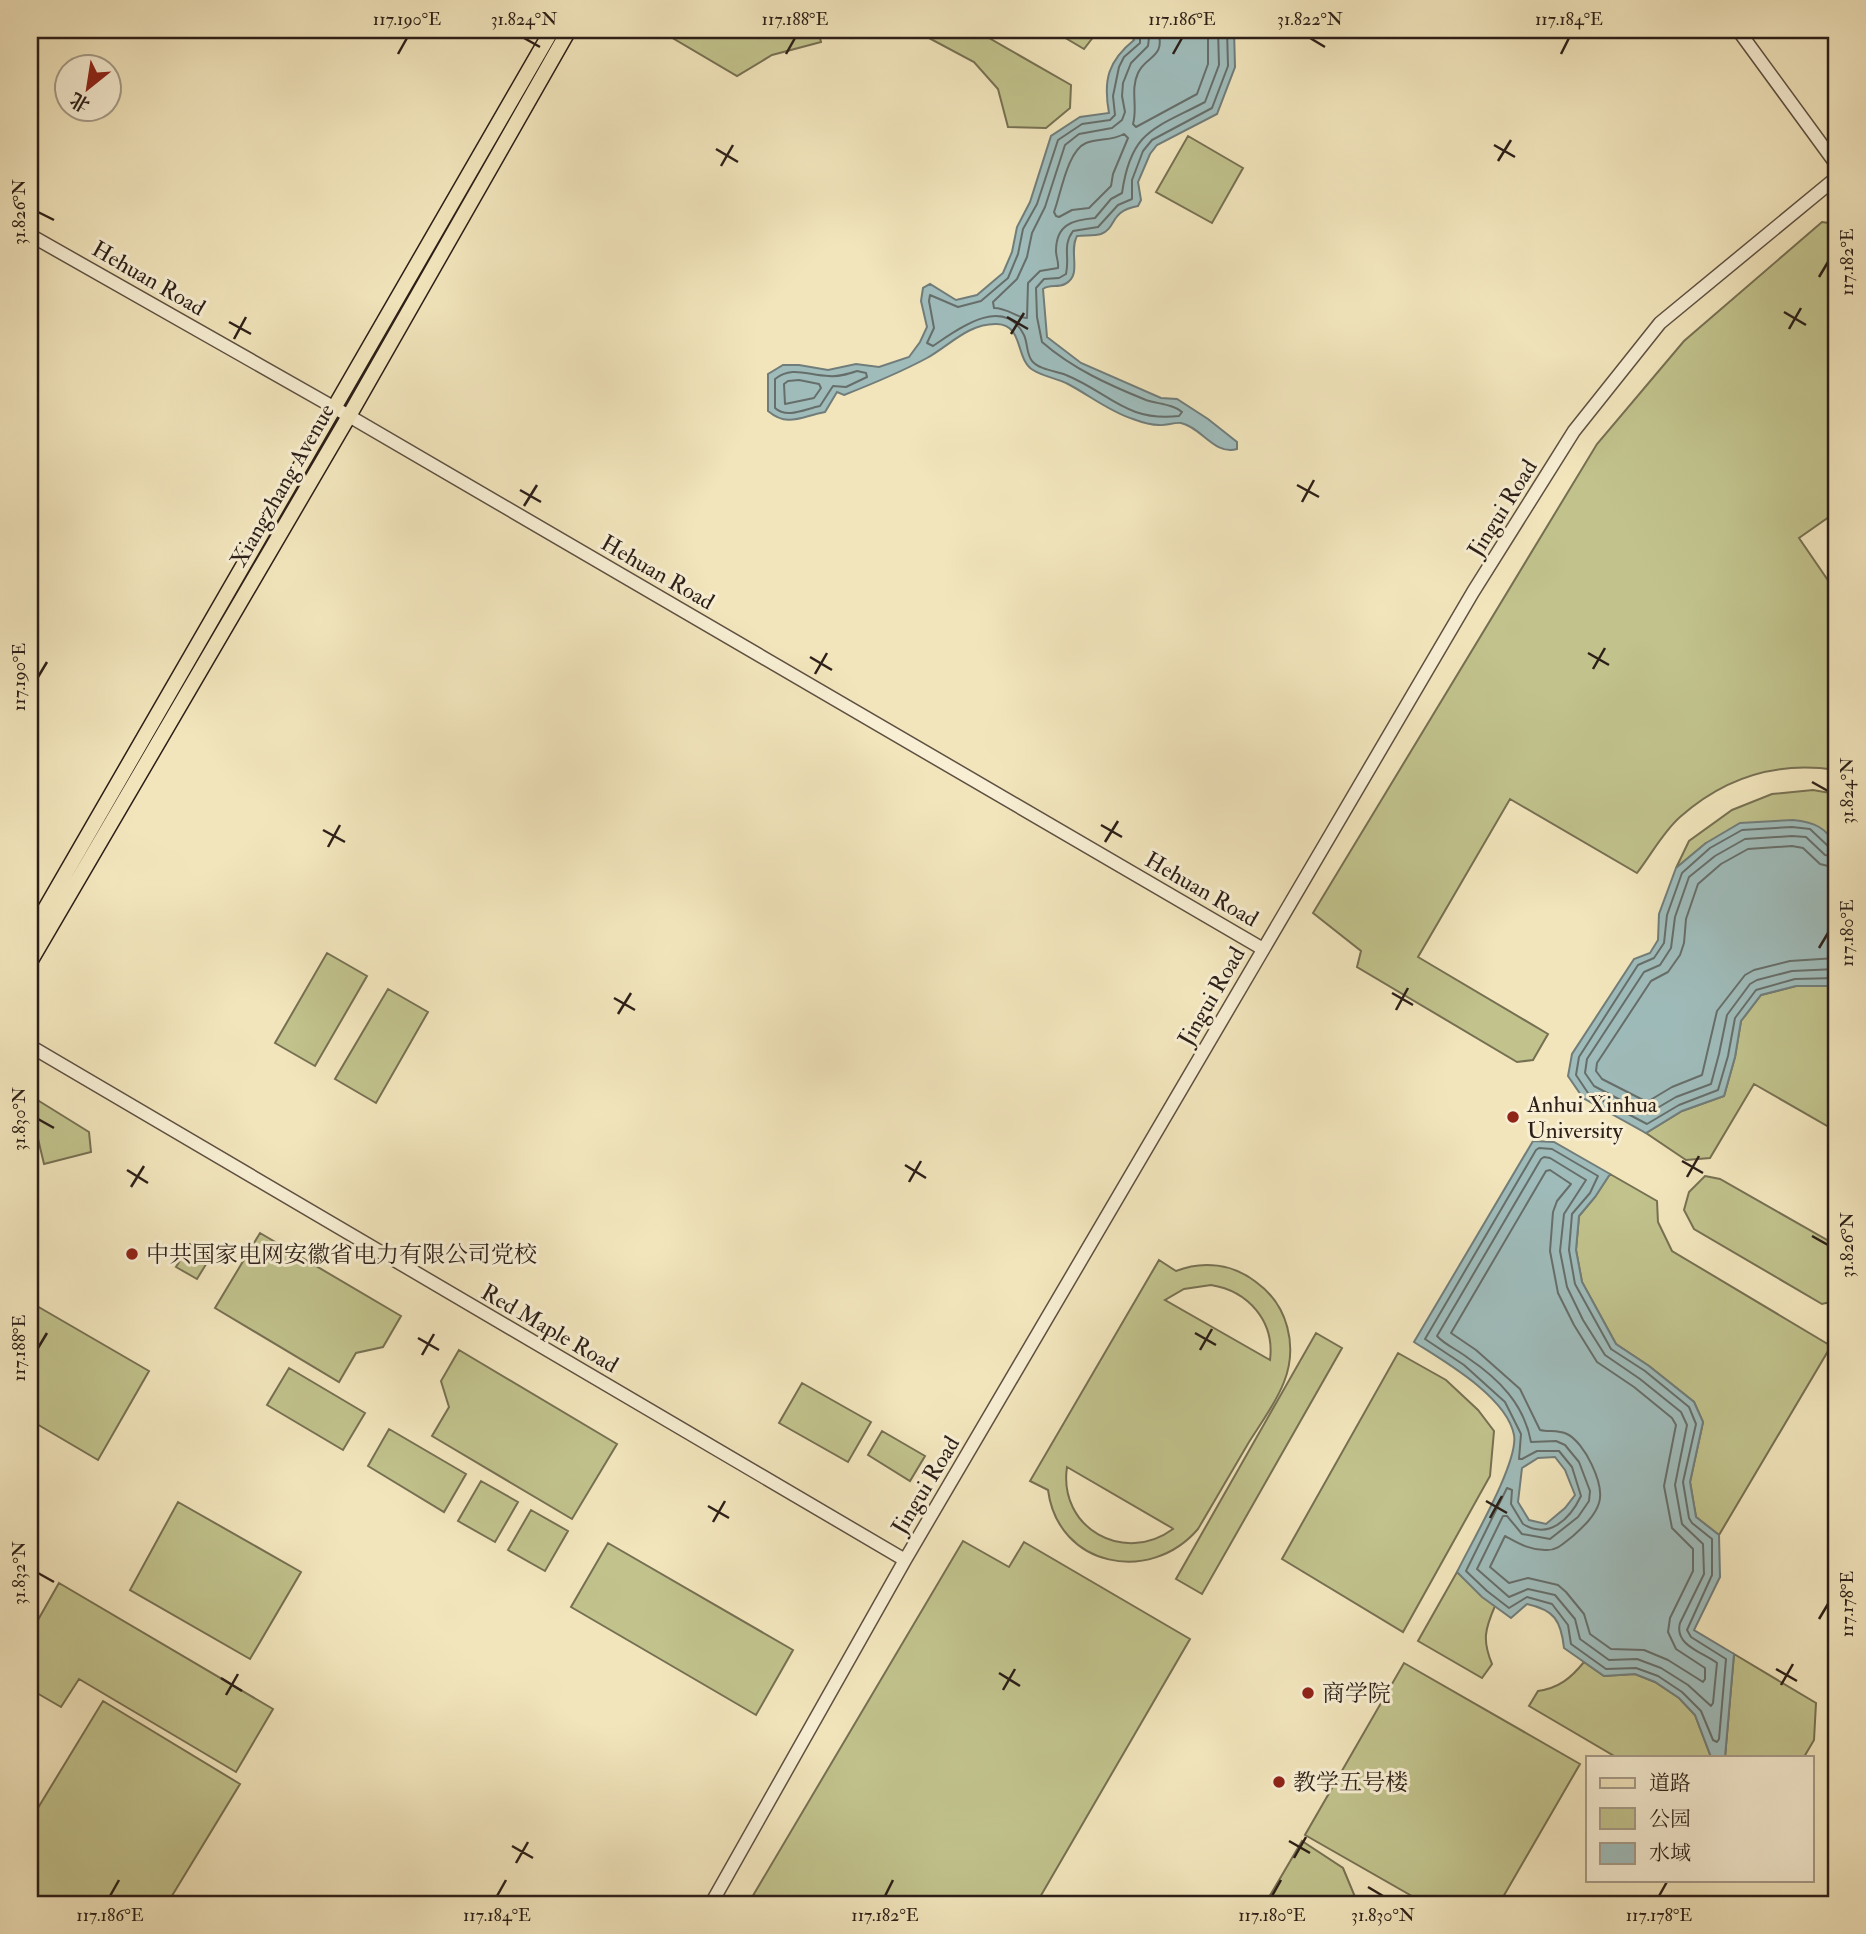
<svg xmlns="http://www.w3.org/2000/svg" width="1866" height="1934" font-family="'IM FELL Double Pica','Noto Serif SC',serif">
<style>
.green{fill:#c1c28c;stroke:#767052;stroke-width:2;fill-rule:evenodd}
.water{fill:#9fbcbb;stroke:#717d7a;stroke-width:2;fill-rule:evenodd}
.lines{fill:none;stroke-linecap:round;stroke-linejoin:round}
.shore{stroke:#666e6a;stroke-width:2}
.minor-casing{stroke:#5e5041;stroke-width:15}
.major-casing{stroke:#2c1f18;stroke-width:17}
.minor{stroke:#f7eed3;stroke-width:12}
.major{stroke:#f2e5bc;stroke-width:14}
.ticks{fill:none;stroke:#2c1f18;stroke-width:2.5}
.poi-dot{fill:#8f2418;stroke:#f7eed3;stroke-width:2.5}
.labels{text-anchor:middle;stroke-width:6;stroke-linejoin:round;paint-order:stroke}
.street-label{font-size:23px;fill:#2c1f18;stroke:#f7eed3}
.poi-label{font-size:23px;fill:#2c1f18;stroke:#f7eed3;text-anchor:start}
.neatline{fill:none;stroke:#2c1f18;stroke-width:2.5}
.ticks-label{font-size:18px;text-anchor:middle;fill:#2c1f18}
</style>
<rect width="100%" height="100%" fill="#f2e5bc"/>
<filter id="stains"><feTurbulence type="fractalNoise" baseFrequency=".00286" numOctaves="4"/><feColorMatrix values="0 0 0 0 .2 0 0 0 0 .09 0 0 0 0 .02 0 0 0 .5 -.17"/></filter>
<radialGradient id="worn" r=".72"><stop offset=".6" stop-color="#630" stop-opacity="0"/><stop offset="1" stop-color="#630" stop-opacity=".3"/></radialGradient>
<!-- green -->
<path class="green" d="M659,30H818L821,42L772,55L737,76Z
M851,30H975L1071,85L1070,108L1046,128L1008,127L998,89L974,62L929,38L881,30L852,38Z
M1052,30H1086L1094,36L1084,49Z
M1188,136L1243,168L1212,223L1156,192Z
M1822,222L1836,224V512L1799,538L1836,592V770C1777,761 1725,777 1680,817C1663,832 1651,855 1637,873L1510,799L1418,957L1548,1034L1533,1060L1517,1062L1357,967L1361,951L1313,913L1597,444L1684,341Z
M1813,790L1836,794V847L1835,843H1706L1676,868L1689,841L1732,810L1772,794Z
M327,953L367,976L315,1066L275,1043Z
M1796,986H1830L1836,994V1131L1754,1084L1710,1158L1686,1160L1646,1133L1682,1111L1724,1096L1735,1057L1741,1021L1761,995Z
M388,989L428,1012L376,1103L335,1079Z
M39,1101L89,1132L91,1152L44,1164L30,1105Z
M1610,1174L1657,1201L1658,1222L1672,1251L1831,1346L1719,1535L1696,1517L1690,1482L1703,1422L1694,1402L1649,1366L1616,1344L1582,1282L1576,1250L1579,1216L1595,1197Z
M1705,1176L1720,1179L1836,1245L1835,1301L1822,1304L1694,1229L1684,1210L1689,1192Z
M260,1233L401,1316L383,1347L356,1353L339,1382L215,1308Z
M190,1244L211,1256L197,1279L176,1267Z
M1159,1260L1176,1271C1203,1260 1233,1264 1256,1282C1288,1305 1298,1346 1284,1382C1276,1403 1261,1423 1249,1442C1232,1471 1215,1500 1198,1529C1150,1585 1058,1567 1048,1490L1030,1481ZM1211,1285C1248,1291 1275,1321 1270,1360L1165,1300L1184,1289ZM1067,1467L1172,1528L1173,1529C1124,1565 1058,1528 1067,1467Z
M30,1302L149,1371L98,1460L30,1420Z
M1316,1333L1342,1348L1202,1594L1176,1579Z
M459,1350L617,1444L572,1519L432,1436L449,1407L441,1381Z
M1398,1353L1446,1380L1478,1410L1494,1431L1490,1476L1403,1632L1282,1559Z
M289,1368L365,1413L343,1450L267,1405Z
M802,1383L871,1422L848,1462L779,1423Z
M389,1429L466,1474L444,1512L368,1466Z
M882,1431L925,1456L910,1481L868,1455Z
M481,1481L518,1502L495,1542L458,1521Z
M178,1502L301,1572L250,1659L130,1590Z
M531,1510L568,1531L545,1571L508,1550Z
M963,1541L1009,1567L1024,1542L1190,1639L1036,1904H748Z
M608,1543L793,1650L756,1715L571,1607Z
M1457,1572L1495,1606C1485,1629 1482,1640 1492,1664L1482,1678L1418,1641Z
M59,1583L273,1709L236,1772L79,1679L61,1707L30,1689V1634Z
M1734,1654L1816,1703L1814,1740L1804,1757H1725Z
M1584,1662L1604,1676L1635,1674L1655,1682L1679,1698L1695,1715L1711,1757H1616L1529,1706L1538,1691C1559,1688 1571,1678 1584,1662Z
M1404,1663L1580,1764L1499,1904H1426L1305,1835Z
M103,1701L240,1784L167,1904H30V1821Z
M1302,1841L1343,1868L1358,1904H1265Z"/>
<!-- water -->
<path class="water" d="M1127,30H1234L1235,67L1217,114L1157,145L1150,154L1138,182L1141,200L1138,206C1109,211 1117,228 1101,234C1095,236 1084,235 1077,236C1068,252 1083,275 1065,284C1057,288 1050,284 1043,289L1047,337L1081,363L1161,398L1177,399L1208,419L1237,442V449C1215,456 1201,427 1181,423C1174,422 1166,426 1159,425C1151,425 1141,422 1133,419C1110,412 1089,395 1068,384C1057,378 1044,377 1033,370C1015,359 1024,325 997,324C969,323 950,345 927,358C901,372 872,384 844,395L837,392L825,412C802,416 788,428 768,411V374L783,365H799L828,370L856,364L879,367L909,357L920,342L927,327L921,301L923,288L930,284L956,300L977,295L1003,273L1012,252L1017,227L1030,202L1051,136L1080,117L1109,113C1103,80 1108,61 1134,40Z
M1793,820C1813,822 1827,827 1836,847V983L1830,986H1796L1761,995L1741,1021L1735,1057L1724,1096L1682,1111L1646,1133L1583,1098L1568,1076L1572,1054L1634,959L1650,953L1658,940L1659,914L1676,868L1706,843L1740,823Z
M1533,1141L1554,1142L1610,1174L1595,1197L1579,1216L1576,1250L1582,1282L1616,1344L1649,1366L1694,1402L1703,1422L1690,1482L1696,1517L1719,1535L1720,1577L1694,1630L1734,1654L1725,1757H1711L1695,1715L1679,1698L1655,1682L1635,1674L1604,1676L1564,1648C1561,1620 1554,1610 1527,1604L1511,1618L1482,1597L1457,1572C1470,1545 1519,1462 1514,1435C1507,1397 1444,1361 1414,1342ZM1555,1457L1565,1470L1575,1495L1565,1508L1546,1524L1529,1520L1518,1502L1522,1468L1538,1458Z"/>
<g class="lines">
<!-- shore -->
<path class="shore" d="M1135,30L1140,37V43L1124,57L1119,67L1113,96L1115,115L1110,120L1082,124L1058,140L1037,204L1023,229L1018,254L1008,278L981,301L958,307L930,295L929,301L934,328L927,343L933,346C957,330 1003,294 1024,335C1028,344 1026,353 1032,361C1040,370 1056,371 1066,375C1110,393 1126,422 1179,416L1182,412C1173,404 1158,404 1146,400C1109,385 1073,369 1042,342L1037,317L1036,288L1044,279L1059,278L1066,274C1070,257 1062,246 1073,231L1098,227L1118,205L1132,199V180L1143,151L1152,140L1212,108L1228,66L1227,30
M1146,30L1149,38L1148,46L1131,63L1123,83L1122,96L1125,112L1122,120L1112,128L1079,134L1065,145L1045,207L1032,233L1027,257L1017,279L993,302L994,308C1008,308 1017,318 1027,318L1028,283L1040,271L1058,268C1059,262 1056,257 1056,251C1056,224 1073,220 1095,218L1111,199L1122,193C1131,130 1154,129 1205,102L1219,65L1218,30
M1158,30C1166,59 1146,55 1138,73C1130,90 1138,107 1133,124L1136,127L1197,94L1208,64V30
M1124,134L1128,138L1113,174L1111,186L1089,208L1072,210L1059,217L1056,216L1054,212C1061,194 1067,151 1086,143C1098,138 1112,141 1124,134Z
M857,371L866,373L867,377L846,387L833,386L820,406C805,409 787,419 775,408V379C792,365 809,376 829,376C839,377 848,374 857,371Z
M799,380L819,384L821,388L814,398L785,404L784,384L788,381Z
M1836,848L1829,847L1810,829L1792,827L1742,830L1710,848L1682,873L1667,915L1664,943L1654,958L1638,965L1579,1057L1576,1075L1588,1093L1647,1124L1679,1105L1718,1090L1728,1056L1735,1018L1756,990L1795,979L1836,978
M1836,857L1825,855L1806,837L1792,836L1745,839L1715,856L1689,877L1675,917L1671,948L1660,965L1644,972L1587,1059L1585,1073L1594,1086L1647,1114L1676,1097L1711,1084L1719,1054L1727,1015L1750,984L1757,980L1792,971L1836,969
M1836,868L1820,864L1803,848L1792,846L1748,849L1721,864L1698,884L1686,919L1684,943L1680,955L1668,972L1651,981L1597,1063L1596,1071L1602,1079L1647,1102L1672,1087L1702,1075L1717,1011L1745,975L1754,970L1790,961L1836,958
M1539,1148L1552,1149L1598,1176L1590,1193L1572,1214L1569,1250L1575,1284L1611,1349L1645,1371L1689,1407L1696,1424L1683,1482L1689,1518L1692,1523L1712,1539V1575L1687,1630L1691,1637L1726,1659L1719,1739L1717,1742L1713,1740L1701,1711L1682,1692L1658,1676L1636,1668L1606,1669L1571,1644L1568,1625L1552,1604L1527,1597L1509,1608L1487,1591L1466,1571L1507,1488L1512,1490L1511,1504L1523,1524C1549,1540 1570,1519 1581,1496L1572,1467L1559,1451H1537L1522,1459H1519L1521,1434L1505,1402L1464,1365L1425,1339L1536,1150Z
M1544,1157L1550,1158L1586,1180L1564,1214L1560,1251L1567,1287L1583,1320L1605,1355L1640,1379L1681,1412L1687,1425L1675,1485L1682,1524L1703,1544L1704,1574L1680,1623C1674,1645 1702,1652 1717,1663L1713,1703L1711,1706L1688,1685L1661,1668L1637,1659L1609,1660L1580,1639L1575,1619L1555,1595L1528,1589L1509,1597L1477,1569L1503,1516H1507L1522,1534L1550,1539L1578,1517L1589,1501L1590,1491L1579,1462L1565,1445L1556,1441L1531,1442C1524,1404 1499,1379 1468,1358C1458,1350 1445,1345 1437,1336L1541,1159Z
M1550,1170L1571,1184L1557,1201L1553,1212L1550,1251L1558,1293L1574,1325L1597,1362L1634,1387L1672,1418L1676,1425L1664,1486L1672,1528L1693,1549V1571L1670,1618L1668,1632L1676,1649L1705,1668V1679L1703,1682L1668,1660L1644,1650L1611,1649L1590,1634L1584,1614L1566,1592L1558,1585L1528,1578L1509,1583L1490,1567L1505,1536C1518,1543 1529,1550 1545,1550C1557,1551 1564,1543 1573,1536C1583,1527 1595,1516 1599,1503C1605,1484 1584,1442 1567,1434C1558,1430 1549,1432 1540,1430L1520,1389L1476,1350L1451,1333L1546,1171Z"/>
<defs>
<path id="minor" d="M1738,30L1836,164
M30,235L349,416L1263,949
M30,1046L905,1560
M711,1904L905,1560L1473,592L1574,431L1660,323L1836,178"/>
<path id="major" d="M30,935L552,30
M30,962L349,416L569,30"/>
</defs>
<!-- minor casing -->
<use href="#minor" class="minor-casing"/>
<!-- major casing -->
<use href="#major" class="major-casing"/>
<!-- minor -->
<use href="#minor" class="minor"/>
<!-- major -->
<use href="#major" class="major"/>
</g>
<!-- ticks -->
<path class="ticks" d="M524,38L540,47M1310,38L1325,47M398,54L407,38M786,54L795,38M1173,54L1182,38M1561,54L1569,38M1494,145L1515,157M716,149L738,162M1498,161L1511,140M721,166L733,145M38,212L54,220M1819,277L1828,262M1784,312L1806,325M1007,317L1028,329M229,322L251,334M1789,329L1801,308M1011,334L1024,313M234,339L246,317M1297,485L1319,497M520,490L541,502M1302,502L1314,480M524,506L537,485M1588,653L1609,665M810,657L832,670M1593,669L1605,648M815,674L827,653M38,677L47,662M1812,782L1828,791M1101,825L1122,837M323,830L345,842M1105,842L1118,821M328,847L340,825M1819,948L1828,933M1392,993L1413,1005M614,998L635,1010M1396,1010L1408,988M618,1014L631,993M38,1119L54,1128M1682,1161L1703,1173M905,1165L926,1178M127,1170L148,1183M1687,1177L1699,1156M909,1182L921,1161M131,1187L144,1166M1812,1236L1828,1245M1195,1333L1216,1345M418,1338L439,1350M38,1348L47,1333M1200,1350L1212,1329M422,1355L434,1334M1486,1501L1507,1513M708,1506L729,1518M1490,1518L1502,1496M713,1522L725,1501M38,1573L54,1582M1819,1619L1828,1604M1776,1669L1797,1681M999,1673L1020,1686M221,1678L242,1691M1781,1685L1793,1664M1003,1690L1015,1669M226,1695L238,1674M1289,1841L1310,1853M512,1846L533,1858M1294,1858L1306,1837M516,1863L528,1842M1368,1887L1383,1896M110,1896L119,1880M497,1896L506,1880M885,1896L893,1880M1272,1896L1281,1880M1659,1896L1668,1880"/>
<!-- markers -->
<g class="poi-dot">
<circle cx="1513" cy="1117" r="7"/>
<circle cx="132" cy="1254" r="7"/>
<circle cx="1308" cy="1693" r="7"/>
<circle cx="1279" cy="1782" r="7"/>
</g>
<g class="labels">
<!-- street labels -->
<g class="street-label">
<text transform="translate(149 278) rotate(30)" y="8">Hehuan Road</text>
<text transform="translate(282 485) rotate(-60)" y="8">Xiangzhang Avenue</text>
<text transform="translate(1502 508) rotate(-58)" y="8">Jingui Road</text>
<text transform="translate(658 572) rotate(30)" y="8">Hehuan Road</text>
<text transform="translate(1202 889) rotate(30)" y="8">Hehuan Road</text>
<text transform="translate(1211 996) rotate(-60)" y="8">Jingui Road</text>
<text transform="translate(550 1328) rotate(30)" y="8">Red Maple Road</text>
<text transform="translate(925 1485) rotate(-59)" y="8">Jingui Road</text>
</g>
<!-- poi labels -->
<g class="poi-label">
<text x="1527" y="1112">Anhui Xinhua<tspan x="1527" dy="26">University</tspan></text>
<text x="146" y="1262">中共国家电网安徽省电力有限公司党校</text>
<text x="1322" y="1701">商学院</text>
<text x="1293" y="1790">教学五号楼</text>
</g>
</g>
<!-- margin -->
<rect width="1866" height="1934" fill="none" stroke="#f2e5bc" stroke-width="77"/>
<!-- legend -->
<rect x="1586" y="1756" width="228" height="126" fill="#f7eed3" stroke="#a69b88" stroke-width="2"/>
<rect x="1600" y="1778" width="35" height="10" fill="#f2e5bc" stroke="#a69b88" stroke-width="2"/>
<text x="1649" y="1790" font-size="21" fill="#2c1f18">道路</text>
<rect x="1600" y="1808" width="35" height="21" fill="#c1c28c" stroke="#a69b88" stroke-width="2"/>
<text x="1649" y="1826" font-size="21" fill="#2c1f18">公园</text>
<rect x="1600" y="1843" width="35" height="21" fill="#9fbcbb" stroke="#a69b88" stroke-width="2"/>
<text x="1649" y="1860" font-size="21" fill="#2c1f18">水域</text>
<!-- north arrow -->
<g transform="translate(88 88) rotate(210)"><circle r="33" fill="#f7eed3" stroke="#a69b88" stroke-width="2"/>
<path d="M0-5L12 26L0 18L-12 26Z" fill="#8f2418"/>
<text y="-10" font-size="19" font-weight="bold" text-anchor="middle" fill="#2c1f18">北</text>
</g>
<rect x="38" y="38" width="1790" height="1858" class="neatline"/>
<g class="ticks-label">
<text x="407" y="25">117.190°E</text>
<text x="524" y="25">31.824°N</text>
<text x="795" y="25">117.188°E</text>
<text x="1182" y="25">117.186°E</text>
<text x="1310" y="25">31.822°N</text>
<text x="1569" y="25">117.184°E</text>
<text transform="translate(19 212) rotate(-90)" y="6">31.826°N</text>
<text transform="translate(1847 262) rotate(-90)" y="6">117.182°E</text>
<text transform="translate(19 677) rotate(-90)" y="6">117.190°E</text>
<text transform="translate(1847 791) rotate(-90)" y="6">31.824°N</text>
<text transform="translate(1847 933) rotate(-90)" y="6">117.180°E</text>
<text transform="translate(19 1119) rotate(-90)" y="6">31.830°N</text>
<text transform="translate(1847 1245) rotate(-90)" y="6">31.826°N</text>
<text transform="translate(19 1348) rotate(-90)" y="6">117.188°E</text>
<text transform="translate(19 1573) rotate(-90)" y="6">31.832°N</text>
<text transform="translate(1847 1604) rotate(-90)" y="6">117.178°E</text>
<text x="110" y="1921">117.186°E</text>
<text x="497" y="1921">117.184°E</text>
<text x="885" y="1921">117.182°E</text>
<text x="1272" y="1921">117.180°E</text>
<text x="1383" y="1921">31.830°N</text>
<text x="1659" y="1921">117.178°E</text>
</g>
<rect width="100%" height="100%" filter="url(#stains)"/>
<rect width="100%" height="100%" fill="url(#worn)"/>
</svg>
